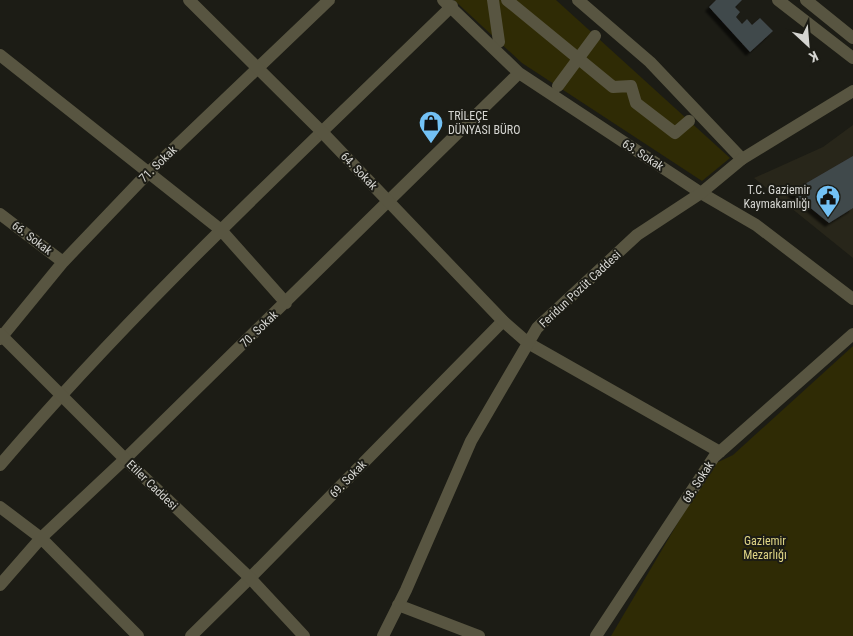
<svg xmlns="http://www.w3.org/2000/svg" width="853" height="636" font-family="'Roboto Condensed',sans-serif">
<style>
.built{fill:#28261a}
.green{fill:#2f2b05}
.building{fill:#41484c;filter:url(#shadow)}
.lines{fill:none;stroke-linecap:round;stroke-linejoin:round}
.pedestrian{stroke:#585541;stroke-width:12}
.minor{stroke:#585541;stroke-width:12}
.tertiary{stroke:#585541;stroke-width:12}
.labels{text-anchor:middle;stroke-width:4;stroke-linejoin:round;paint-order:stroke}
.poi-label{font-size:12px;fill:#d5d5d1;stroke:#1c1c15;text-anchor:start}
.street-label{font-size:12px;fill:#d5d5d1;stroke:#1c1c15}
.park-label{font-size:12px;fill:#dfd585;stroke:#1c1c15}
</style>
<defs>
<filter id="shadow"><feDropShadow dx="-4" dy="4" stdDeviation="1" flood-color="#0009"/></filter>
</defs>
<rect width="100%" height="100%" fill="#1c1c15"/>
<!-- built -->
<path class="built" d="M853,125V258L754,178L823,147Z"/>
<!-- green -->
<path class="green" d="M454,0H556L730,158L702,181L522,63Z
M853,346V636H611L712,465L733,455Z"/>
<!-- building -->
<path class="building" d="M716,0H742L735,7L740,12L736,17L742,24L747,19L752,25L760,18L773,31L750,52L709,7Z
M853,156V208L829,223L791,192Z"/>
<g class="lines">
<!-- pedestrian -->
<path class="pedestrian" d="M493,0L499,42
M507,0L613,87L631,86L636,103L675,133L689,121
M558,86L595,36"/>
<!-- minor -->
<path class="minor" d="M443,0L519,73L701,193L756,225L853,299
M578,0L650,62L742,159
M0,55L221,230L286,303
M0,214L63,262
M0,339L63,262L149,172L329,0
M528,343L720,452
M0,465C139,302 298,156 452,6
M0,507L41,538L138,636
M0,585L41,538L125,459L519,73
M191,636L250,578L503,321
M596,636L714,457L853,334"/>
<!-- tertiary -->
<path class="tertiary" d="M189,0L322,132L503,321L528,343
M778,0L853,58
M806,0L853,38
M0,334L125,459L250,578L304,636
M398,605L479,636
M383,636L406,590L471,441L537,328L637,235L701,193L742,159L853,91"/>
</g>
<!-- icons -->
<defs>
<symbol id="shop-pin" viewBox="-11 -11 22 30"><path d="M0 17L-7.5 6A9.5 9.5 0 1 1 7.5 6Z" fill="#73c1f5" stroke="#1c1c15"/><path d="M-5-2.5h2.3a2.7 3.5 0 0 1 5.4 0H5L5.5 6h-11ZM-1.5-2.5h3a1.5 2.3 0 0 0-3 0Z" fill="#111"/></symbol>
<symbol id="civic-pin" viewBox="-11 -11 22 30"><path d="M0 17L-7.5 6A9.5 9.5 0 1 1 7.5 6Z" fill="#73c1f5" stroke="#1c1c15"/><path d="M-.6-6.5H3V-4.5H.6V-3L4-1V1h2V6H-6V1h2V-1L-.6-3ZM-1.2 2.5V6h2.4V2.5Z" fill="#111"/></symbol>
</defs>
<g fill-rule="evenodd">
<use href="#shop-pin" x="417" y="109" width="28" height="38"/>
<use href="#civic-pin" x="814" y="183" width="28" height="38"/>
</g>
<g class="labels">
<!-- poi labels -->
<g class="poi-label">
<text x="448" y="120">TRİLEÇE<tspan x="448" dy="14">DÜNYASI BÜRO</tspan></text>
<text x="810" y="194" text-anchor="end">T.C. Gaziemir<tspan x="810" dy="14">Kaymakamlığı</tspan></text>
</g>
<!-- street labels -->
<g class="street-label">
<text transform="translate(643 155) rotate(33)" y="4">63. Sokak</text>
<text transform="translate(158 164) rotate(-44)" y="4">71. Sokak</text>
<text transform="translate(359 171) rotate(46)" y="4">64. Sokak</text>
<text transform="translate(32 238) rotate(37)" y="4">66. Sokak</text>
<text transform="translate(580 289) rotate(-43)" y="4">Feridun Pozüt Caddesi</text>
<text transform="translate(259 329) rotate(-44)" y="4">70. Sokak</text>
<text transform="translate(348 479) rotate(-46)" y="4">69. Sokak</text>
<text transform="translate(698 482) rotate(-57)" y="4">68. Sokak</text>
<text transform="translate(152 485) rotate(44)" y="4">Etiler Caddesi</text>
</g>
<!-- park labels -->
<g class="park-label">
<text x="765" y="545">Gaziemir<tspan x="765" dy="14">Mezarlığı</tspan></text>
</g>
</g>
<!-- north arrow -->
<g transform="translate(808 45) rotate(154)" stroke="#1c1c15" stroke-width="4" paint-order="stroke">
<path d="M0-4L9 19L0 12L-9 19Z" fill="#d5d5d1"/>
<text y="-8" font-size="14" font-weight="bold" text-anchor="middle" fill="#d5d5d1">K</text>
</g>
</svg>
